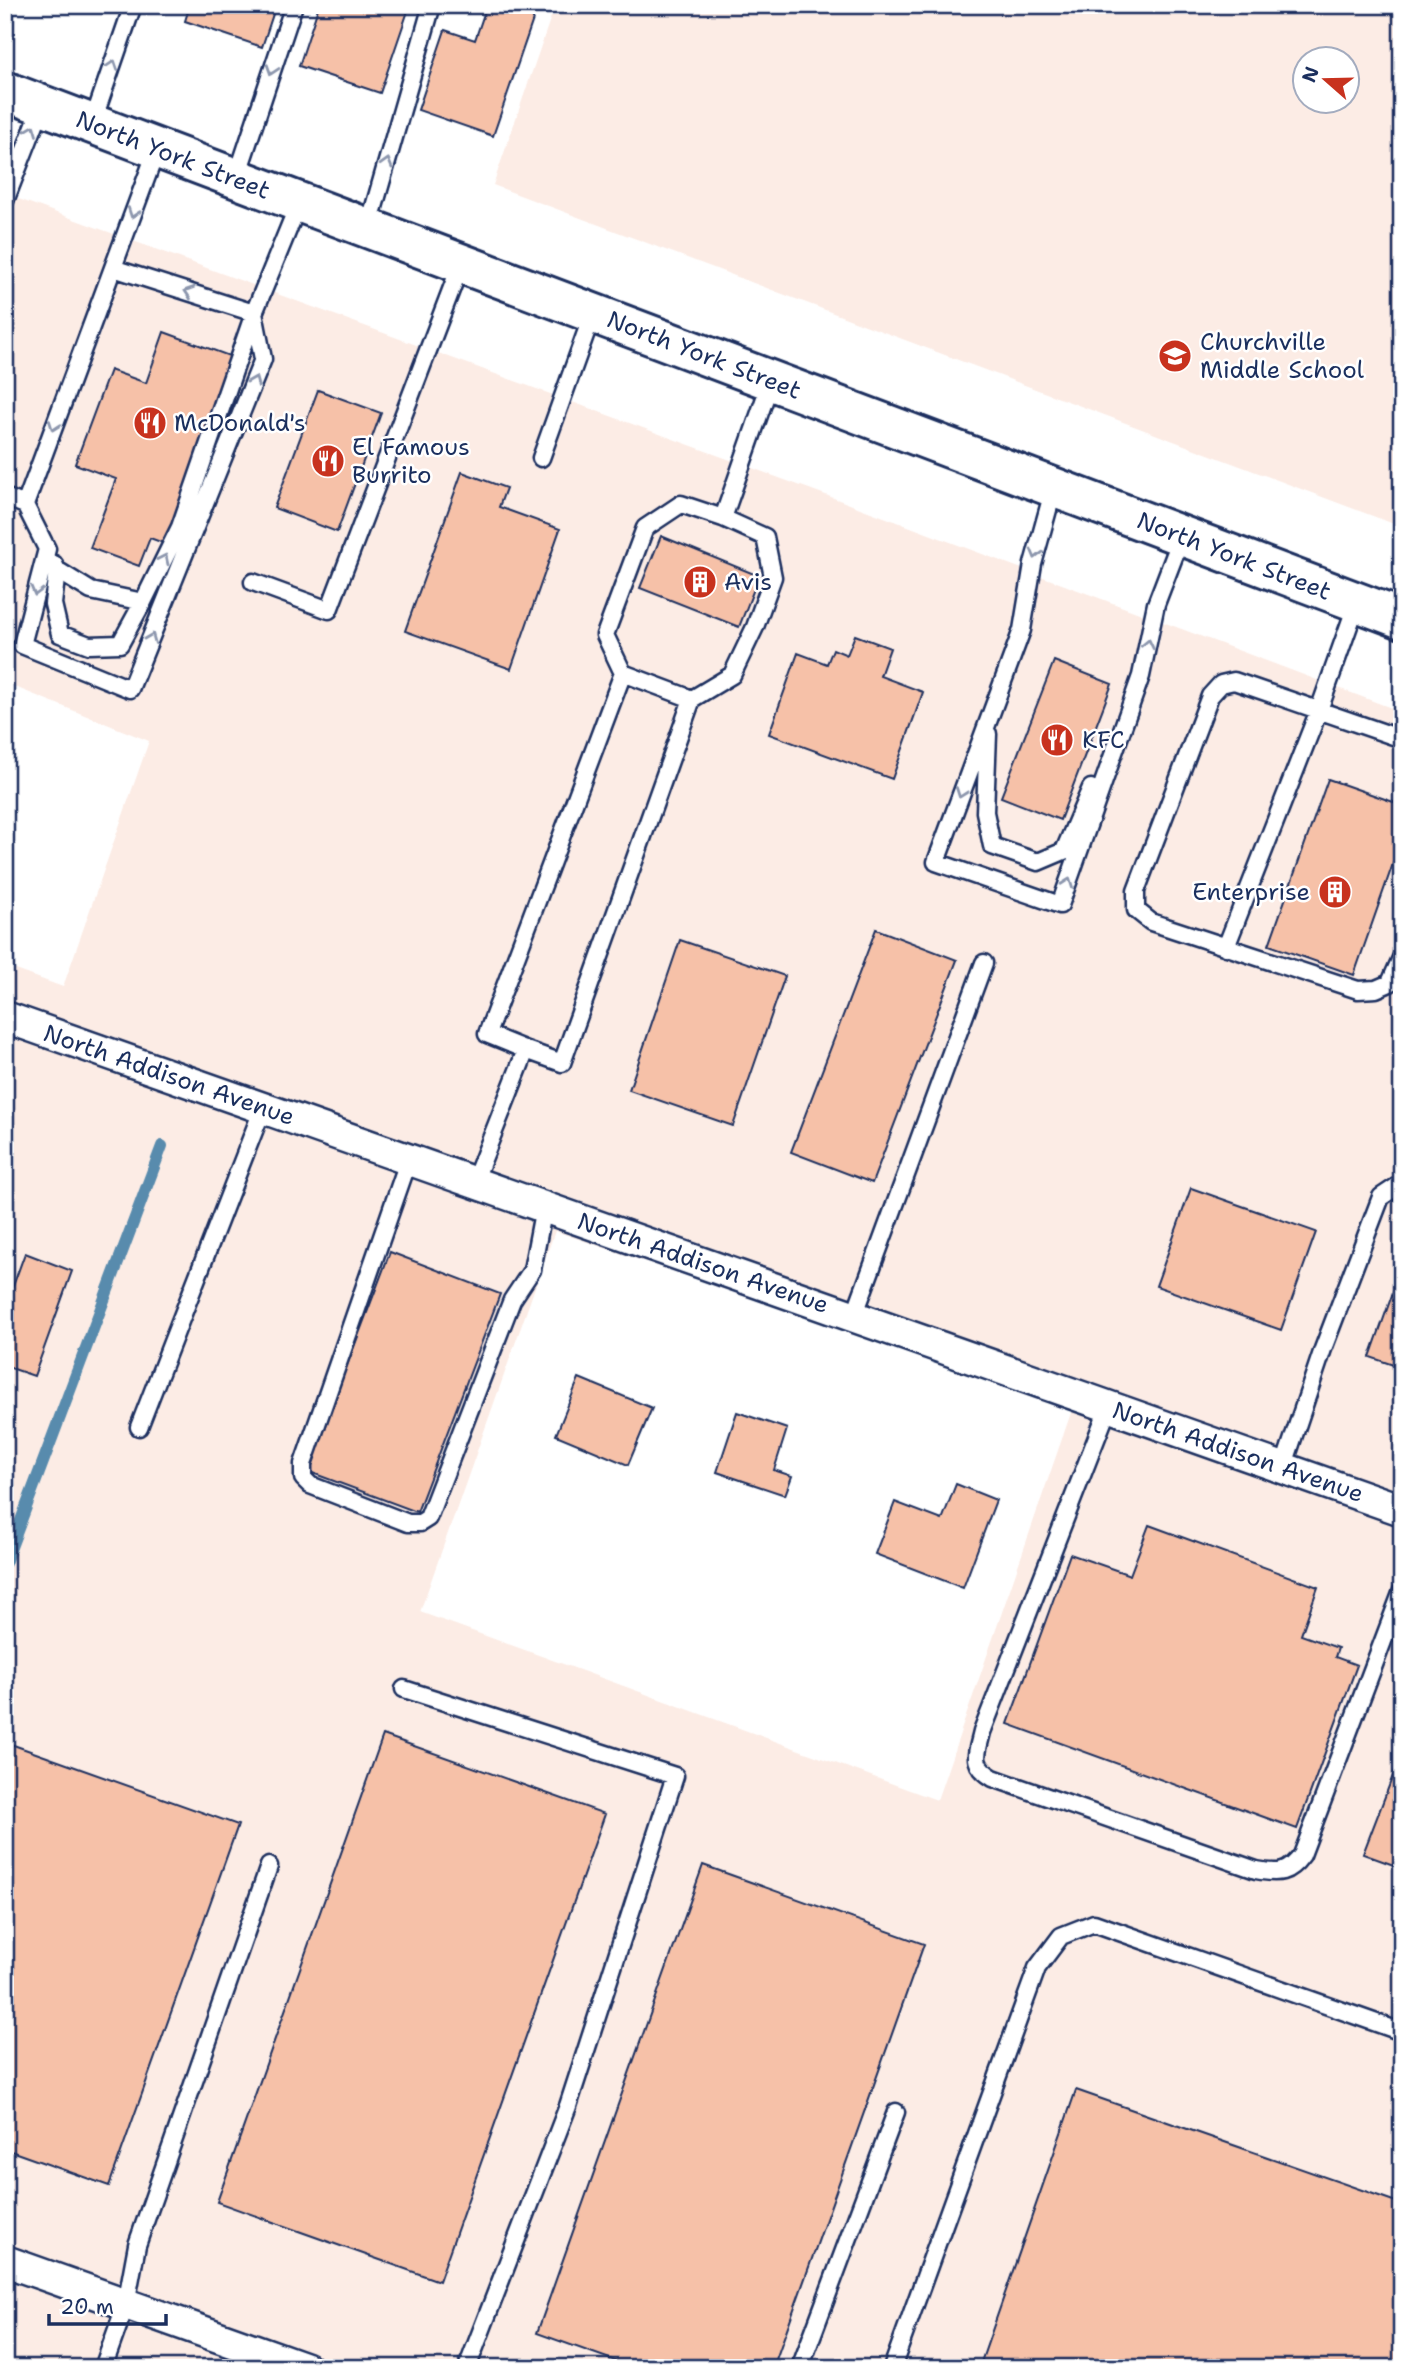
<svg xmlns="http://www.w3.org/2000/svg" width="1407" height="2373" font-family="'Shantell Sans',sans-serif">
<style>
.built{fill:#fcece5;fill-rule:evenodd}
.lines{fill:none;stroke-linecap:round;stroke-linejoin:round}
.stream{stroke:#588bad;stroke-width:12}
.building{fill:#f6c1a8;stroke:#1b2f5e;stroke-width:2}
.lane-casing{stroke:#1b2f5e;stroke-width:21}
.street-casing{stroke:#1b2f5e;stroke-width:35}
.secondary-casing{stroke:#1b2f5e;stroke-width:44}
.lane{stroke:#fff;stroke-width:16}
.street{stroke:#fff;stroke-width:30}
.secondary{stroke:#fff;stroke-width:38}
.oneway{stroke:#8d97ae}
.labels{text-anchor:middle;stroke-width:5;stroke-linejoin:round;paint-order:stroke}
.street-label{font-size:24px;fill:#1b2f5e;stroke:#fff}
.poi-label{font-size:24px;fill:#1b2f5e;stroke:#fff;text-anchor:start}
</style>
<rect width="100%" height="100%" fill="#fff"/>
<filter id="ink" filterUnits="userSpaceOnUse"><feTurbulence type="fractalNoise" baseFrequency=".0143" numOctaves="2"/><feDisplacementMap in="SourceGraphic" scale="14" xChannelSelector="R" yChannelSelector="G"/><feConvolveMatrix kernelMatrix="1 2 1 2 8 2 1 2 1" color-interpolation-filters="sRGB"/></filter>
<g filter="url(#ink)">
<!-- built -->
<path class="built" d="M555,5H1402V527L493,185ZM1306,60H1348V102H1306Z
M5,194L823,494L1402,712V2368H5V966L63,987L149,741L5,683ZM555,1231L1073,1407L937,1800L420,1612Z"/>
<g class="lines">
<!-- stream -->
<path class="stream" d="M5,1563L162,1146"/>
</g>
<!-- building -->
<path class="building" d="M190,5H276L262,47L185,21Z
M319,5H389L408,11L380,93L299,66Z
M487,5H538L493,136L418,110L445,30L475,40Z
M164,332L235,358L166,544L150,538L139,566L90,548L116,479L75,464L110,370L146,383Z
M318,390L381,413L337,532L274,508Z
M462,472L506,488L499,507L560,529L511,669L405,631Z
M661,536L759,576L739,627L640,588Z
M855,635L890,648L880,676L923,692L892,779L769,734L798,653L827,664L833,649L847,655Z
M1054,661L1112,684L1060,820L1001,797Z
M1328,779L1402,805V838L1354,975L1269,945Z
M876,929L957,960L872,1183L791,1152Z
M680,940L785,976L733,1126L629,1090Z
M1191,1188L1316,1232L1281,1330L1156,1286Z
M390,1252L500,1294L417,1512L307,1471Z
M25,1253L72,1271L34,1376L5,1366V1308Z
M1402,1267V1368L1370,1357Z
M579,1378L652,1408L628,1465L556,1435Z
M737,1412L787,1429L774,1470L792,1476L785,1495L717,1472Z
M956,1484L996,1500L963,1588L875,1554L895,1502L942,1520Z
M1149,1525L1318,1587L1301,1635L1338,1648L1335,1657L1357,1665L1297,1829L1008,1724L1070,1554L1130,1575Z
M383,1735L605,1814L439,2281L217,2202Z
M5,1742L238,1825L109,2186L5,2149Z
M1402,1752V1868L1363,1854Z
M703,1865L924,1944L773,2368H635L537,2333Z
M1076,2090L1402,2204V2368H979Z"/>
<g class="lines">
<defs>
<path id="lane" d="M92,124L133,5
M236,179L294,5
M5,201L42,106
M368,228L432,5
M541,458L593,313
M1054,488L1033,564L1022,630L936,862L1060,905L1141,676L1156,604L1182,536
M5,497L25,505L157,149
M25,505L47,549L22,645L130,689L263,359L254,313L299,203
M54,564L57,570L53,604L60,634L89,645L120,644L143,602
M57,570L91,591L143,602L180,527L254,313L113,268
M253,582L329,610L461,264
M623,673L605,635L645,528L681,504L723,518
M692,699L732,675L755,627L773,577L765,537L723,518L771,381
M988,734L985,812L992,846L1038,862L1064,851L1091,788
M1402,739L1234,681L1221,684L1210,696L1136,891V910L1151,922L1358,990L1376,989L1390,983L1402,956
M1226,947L1319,710L1357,603
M409,1159L303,1464V1478L310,1485L408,1523H420L428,1518L512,1300L532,1270L544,1207
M474,1182L526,1050L562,1063L692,699L623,673L487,1034L526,1050
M854,1316L984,963
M1109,1406L982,1732C977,1754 970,1764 993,1778L1256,1870C1279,1874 1288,1874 1302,1855L1402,1591
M139,1427L263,1108
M1283,1468L1323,1349L1381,1197L1402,1183
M404,1689L675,1776L568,2106L467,2368
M103,2368L126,2304L137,2245L269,1866
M800,2368L896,2112
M892,2368L1037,1968L1061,1936L1094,1923L1402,2032"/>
<path id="street" d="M5,1017L1402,1510
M5,2261L306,2368"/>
<path id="secondary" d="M5,91L1402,619"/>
</defs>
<!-- lane casing -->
<use href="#lane" class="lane-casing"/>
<!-- street casing -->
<use href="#street" class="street-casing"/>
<!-- secondary casing -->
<use href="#secondary" class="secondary-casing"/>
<!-- lane -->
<use href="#lane" class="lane"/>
<!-- street -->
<use href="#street" class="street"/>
<!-- secondary -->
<use href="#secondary" class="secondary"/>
</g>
<!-- one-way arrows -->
<defs><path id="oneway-chevron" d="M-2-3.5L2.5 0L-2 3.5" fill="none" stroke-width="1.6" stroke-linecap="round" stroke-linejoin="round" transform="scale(1.75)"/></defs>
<g class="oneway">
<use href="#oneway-chevron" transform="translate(113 65) rotate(-71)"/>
<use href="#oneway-chevron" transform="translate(272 70) rotate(108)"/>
<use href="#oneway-chevron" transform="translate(32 130) rotate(-69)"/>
<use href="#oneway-chevron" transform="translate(387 163) rotate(-74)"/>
<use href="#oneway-chevron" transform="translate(133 213) rotate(110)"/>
<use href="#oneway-chevron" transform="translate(189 292) rotate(-162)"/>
<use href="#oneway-chevron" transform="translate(254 381) rotate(-68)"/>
<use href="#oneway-chevron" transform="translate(54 426) rotate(110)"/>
<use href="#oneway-chevron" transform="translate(1036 554) rotate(105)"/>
<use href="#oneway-chevron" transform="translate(164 559) rotate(-64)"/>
<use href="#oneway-chevron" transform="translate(36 591) rotate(104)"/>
<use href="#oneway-chevron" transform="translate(151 638) rotate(-68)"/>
<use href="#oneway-chevron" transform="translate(1148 644) rotate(-78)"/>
<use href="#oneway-chevron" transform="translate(961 793) rotate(110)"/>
<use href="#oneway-chevron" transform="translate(1068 883) rotate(-70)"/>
</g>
</g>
<!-- icons -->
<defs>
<symbol id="school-disc" viewBox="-11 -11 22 22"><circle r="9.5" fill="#c8321e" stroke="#fff"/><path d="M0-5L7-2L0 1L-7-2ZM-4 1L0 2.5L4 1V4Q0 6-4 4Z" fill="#fff"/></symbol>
<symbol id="restaurant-disc" viewBox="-11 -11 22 22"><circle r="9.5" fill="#c8321e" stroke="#fff"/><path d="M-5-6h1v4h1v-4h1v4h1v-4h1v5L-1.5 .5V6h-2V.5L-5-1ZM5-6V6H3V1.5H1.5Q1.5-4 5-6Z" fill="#fff"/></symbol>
<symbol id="building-disc" viewBox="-11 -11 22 22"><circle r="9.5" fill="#c8321e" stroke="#fff"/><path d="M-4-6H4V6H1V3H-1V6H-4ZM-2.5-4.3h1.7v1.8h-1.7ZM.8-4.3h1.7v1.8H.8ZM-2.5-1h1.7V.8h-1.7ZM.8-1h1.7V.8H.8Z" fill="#fff"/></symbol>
</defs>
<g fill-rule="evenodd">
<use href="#school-disc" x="1156" y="337" width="38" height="38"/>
<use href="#restaurant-disc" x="131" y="404" width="38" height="38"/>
<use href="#restaurant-disc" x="309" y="442" width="38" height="38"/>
<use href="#building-disc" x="681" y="563" width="38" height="38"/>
<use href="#restaurant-disc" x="1038" y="721" width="38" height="38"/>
<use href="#building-disc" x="1316" y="873" width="38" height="38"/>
</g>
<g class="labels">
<!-- street labels -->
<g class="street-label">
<text transform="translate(173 155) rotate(21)" y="8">North York Street</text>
<text transform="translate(704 355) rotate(21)" y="8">North York Street</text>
<text transform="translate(1234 556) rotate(21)" y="8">North York Street</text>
<text transform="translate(169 1075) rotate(19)" y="8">North Addison Avenue</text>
<text transform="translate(703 1263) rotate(19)" y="8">North Addison Avenue</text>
<text transform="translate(1238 1452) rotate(19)" y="8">North Addison Avenue</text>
</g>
<!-- poi labels -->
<g class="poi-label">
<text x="1200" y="350">Churchville<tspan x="1200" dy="28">Middle School</tspan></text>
<text x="174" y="431">McDonald's</text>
<text x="352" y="455">El Famous<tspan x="352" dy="28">Burrito</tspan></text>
<text x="724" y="590">Avis</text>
<text x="1082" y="748">KFC</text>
<text x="1310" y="900" text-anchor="end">Enterprise</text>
</g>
</g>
<!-- margin -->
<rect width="1407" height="2373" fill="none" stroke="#fff" stroke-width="28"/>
<rect x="14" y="14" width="1379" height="2345" fill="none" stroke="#1b2f5e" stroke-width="2.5" filter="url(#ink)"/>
<!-- north arrow -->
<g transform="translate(1326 80) rotate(290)"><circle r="33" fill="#ffffff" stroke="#a4acbf" stroke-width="2"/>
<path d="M0-5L12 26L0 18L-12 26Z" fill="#c8321e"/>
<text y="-10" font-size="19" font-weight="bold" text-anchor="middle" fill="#1b2f5e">N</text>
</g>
<!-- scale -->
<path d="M49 2314v10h117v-10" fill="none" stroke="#1b2f5e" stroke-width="3.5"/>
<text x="60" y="2314" font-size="21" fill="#1b2f5e" stroke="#ffffff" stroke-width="5" paint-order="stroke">20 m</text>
</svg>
